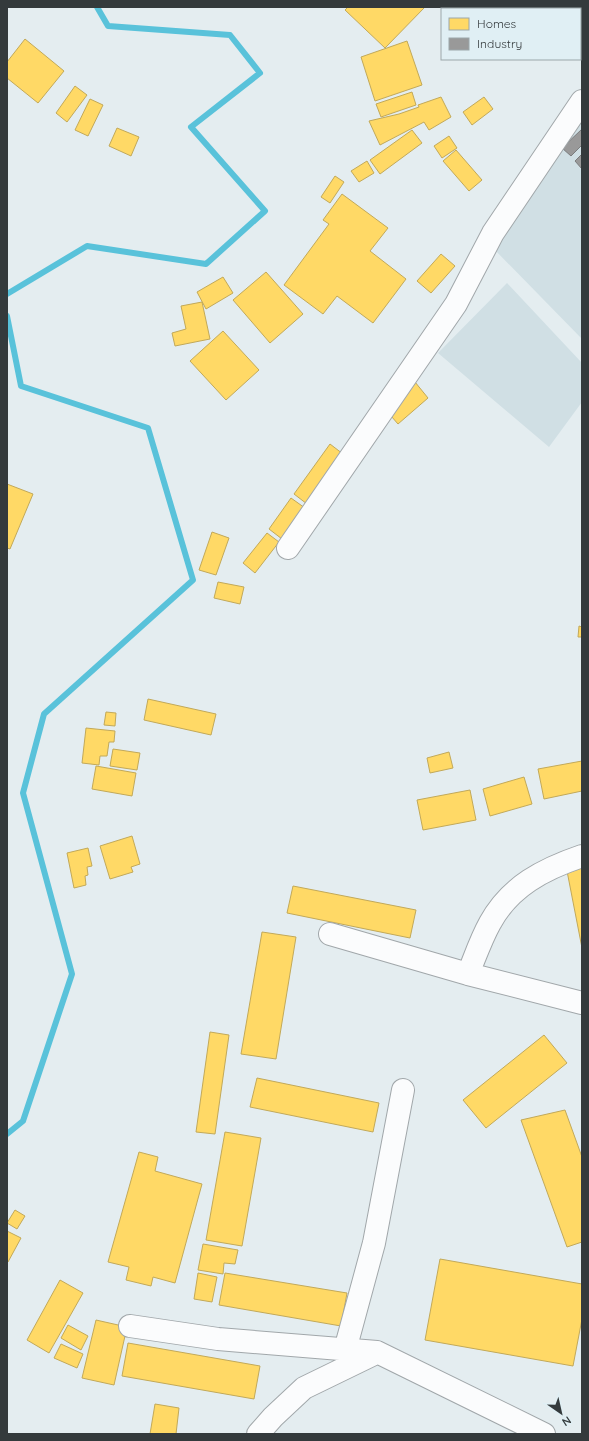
<svg xmlns="http://www.w3.org/2000/svg" width="589" height="1441" font-family="Quicksand,sans-serif">
<style>
.built{fill:#d0dfe4}
.homes{fill:#ffd966;stroke:#c2a959}
.industry{fill:#999;stroke:#7b7c7d}
.lines{fill:none;stroke-linecap:round;stroke-linejoin:round}
.stream{stroke:#59c2da;stroke-width:6}
.minor-casing{stroke:#a1a7aa;stroke-width:24}
.minor{stroke:#fbfcfd;stroke-width:22}
</style>
<rect width="100%" height="100%" fill="#e4edf0"/>
<!-- built -->
<path class="built" d="M582,113V339L491,246Z
M507,283L582,363V402L549,447L438,353Z"/>
<!-- homes -->
<path class="homes" d="M348,7H425L385,48L345,10Z
M25,39L64,71L38,103L7,78V62Z
M407,41L422,85L375,101L361,57Z
M75,86L87,95L67,122L56,113Z
M412,92L416,105L381,117L376,104Z
M441,97L451,117L429,130L424,122L380,145L369,121L399,114L419,107L418,105Z
M484,97L493,109L472,125L463,112Z
M90,99L103,105L88,136L75,130Z
M117,128L139,137L131,156L109,146Z
M412,130L422,143L380,174L370,160Z
M449,136L457,148L442,158L434,146Z
M456,150L482,180L469,191L443,161Z
M367,161L374,173L359,182L351,171Z
M335,176L344,182L330,203L321,197Z
M342,194L388,228L370,251L406,279L373,323L337,296L323,314L284,285L329,224L323,220Z
M441,254L455,266L431,293L417,281Z
M266,272L303,314L270,343L233,300Z
M223,277L233,293L206,309L197,292Z
M202,302L210,339L175,346L172,333L186,329L181,306Z
M223,331L259,370L226,400L190,361Z
M415,382L428,398L398,424L385,409Z
M330,444L343,454L307,504L294,494Z
M7,484L33,494L10,549L7,548Z
M291,498L305,508L282,539L269,529Z
M212,532L229,538L216,575L199,570Z
M267,533L279,542L255,573L243,563Z
M218,582L244,587L240,604L214,598Z
M579,626L582,627V637H578Z
M148,699L216,714L211,735L144,720Z
M106,712L116,713L115,726L104,725Z
M86,728L115,731L114,742H109L107,756H100L99,765L82,763Z
M113,749L140,753L137,770L110,766Z
M449,752L453,768L430,773L427,758Z
M582,761V791L544,799L538,769Z
M96,766L136,773L132,796L92,789Z
M524,777L532,804L490,816L483,789Z
M470,790L476,820L423,830L417,800Z
M132,836L140,864L131,867L133,872L110,879L100,846Z
M88,848L92,866L87,867L88,875L85,876L86,885L74,888L67,853Z
M582,868V948L567,871Z
M293,886L416,910L410,938L287,913Z
M262,932L296,937L276,1059L241,1054Z
M210,1032L229,1035L215,1134L196,1132Z
M544,1035L567,1063L486,1128L463,1100Z
M257,1078L379,1103L373,1132L250,1107Z
M565,1110L582,1157V1242L567,1247L521,1120Z
M225,1132L261,1138L242,1246L206,1240Z
M139,1152L158,1157L155,1171L202,1184L175,1283L153,1277L151,1286L126,1280L129,1267L108,1262Z
M15,1210L25,1216L17,1229L7,1223Z
M7,1231L21,1238L8,1262L7,1261Z
M203,1244L238,1250L235,1264L224,1263L223,1274L198,1270Z
M440,1259L582,1284V1319L573,1366L425,1340Z
M198,1273L217,1277L212,1302L194,1299Z
M225,1273L347,1293L341,1326L219,1305Z
M60,1280L83,1293L49,1353L27,1340Z
M96,1320L127,1327L114,1385L82,1378Z
M68,1325L88,1336L81,1350L61,1338Z
M128,1343L260,1366L254,1399L122,1376Z
M61,1344L83,1354L77,1368L54,1358Z
M155,1404L179,1408L176,1434H150Z"/>
<!-- industry -->
<path class="industry" d="M582,129V145L571,156L562,148Z
M582,154V169L575,161Z"/>
<g class="lines">
<!-- stream -->
<path class="stream" d="M7,294L87,246L206,264L265,211L191,127L260,73L230,35L108,26L97,7
M7,316L21,386L148,428L193,580L44,714L23,793L72,974L23,1121L7,1134"/>
<defs>
<path id="minor" d="M288,548L456,304L493,233L582,101
M330,934L468,974L582,1003
M468,974C475,957 481,939 490,923C510,886 544,869 582,856
M130,1326L218,1339L377,1352L544,1434
M345,1350L374,1243L403,1090
M258,1434L273,1417L304,1388L376,1353"/>
</defs>
<!-- minor casing -->
<use href="#minor" class="minor-casing"/>
<!-- minor -->
<use href="#minor" class="minor"/>
</g>
<!-- border -->
<rect width="589" height="1441" fill="none" stroke="#343a3c" stroke-width="16"/>
<!-- legend -->
<rect x="441" y="8" width="140" height="52" fill="#e0eff4" stroke="#9ba7aa"/>
<rect x="449" y="18" width="20" height="12" fill="#ffd966" stroke="#9ba7aa"/>
<text x="477" y="28" font-size="12" fill="#343a3c">Homes</text>
<rect x="449" y="38" width="20" height="12" fill="#999999" stroke="#9ba7aa"/>
<text x="477" y="48" font-size="12" fill="#343a3c">Industry</text>
<!-- north arrow -->
<g transform="translate(561 1413) rotate(146)" stroke="#e0eff4" stroke-width="3" paint-order="stroke">
<path d="M0-3L7 15L0 10L-7 15Z" fill="#343a3c"/>
<text y="-6" font-size="11" font-weight="bold" text-anchor="middle" fill="#343a3c">N</text>
</g>
</svg>
